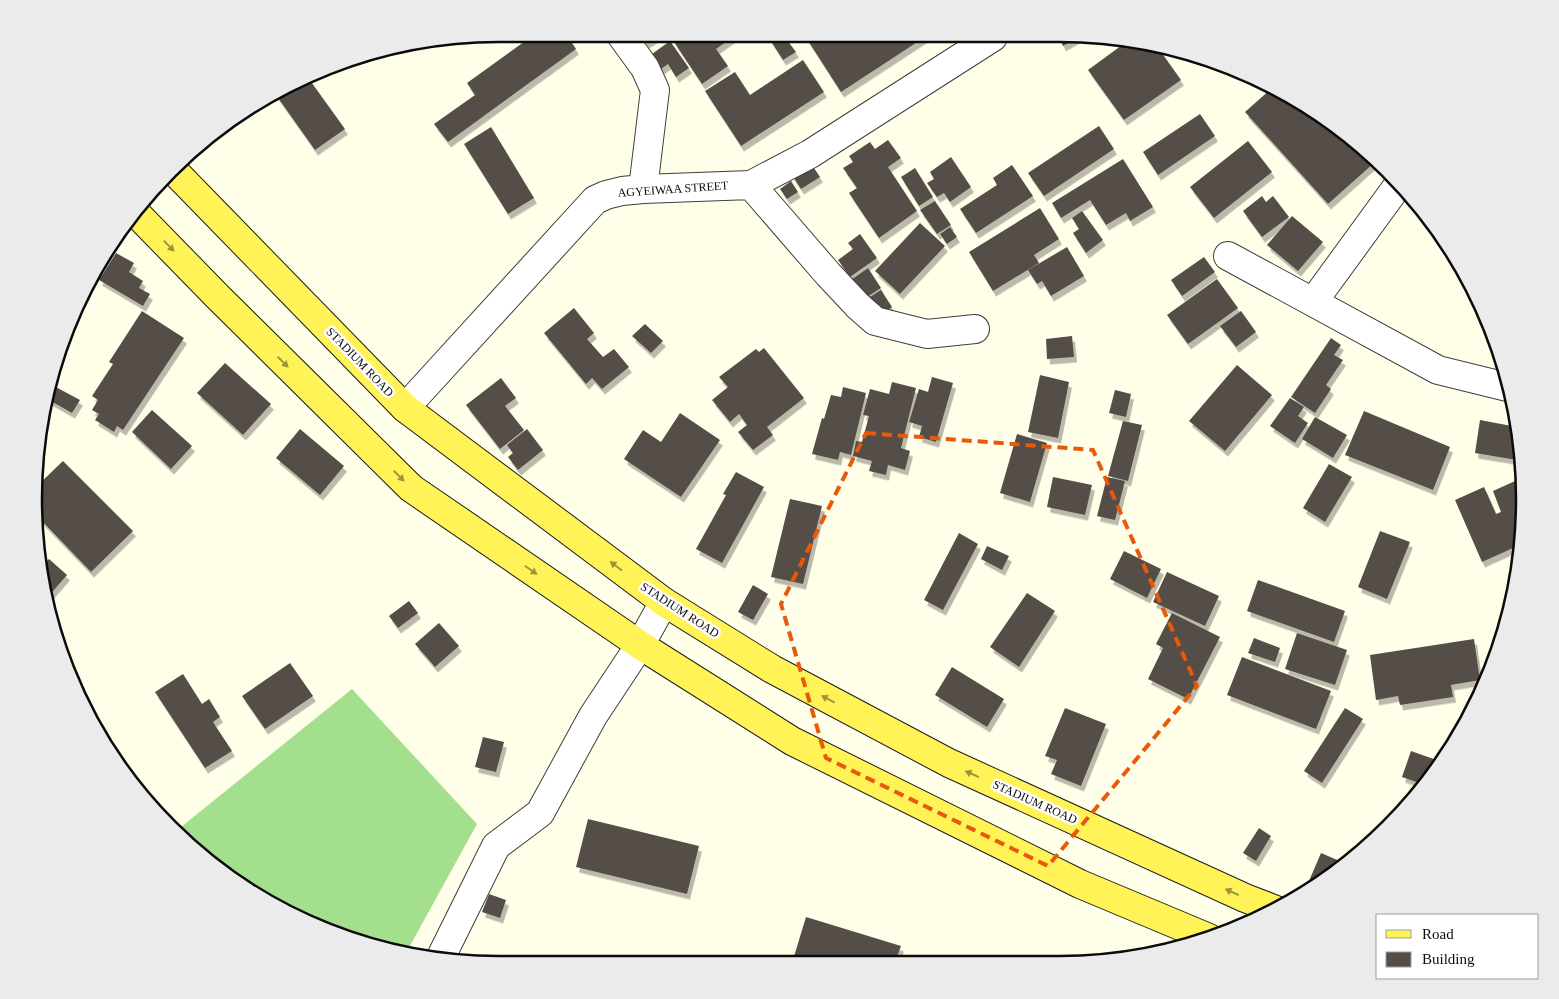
<svg xmlns="http://www.w3.org/2000/svg" width="1559" height="999" font-family="'Times New Roman',serif">
<style>
.forest{fill:#a3df8d}
.building{fill:#544e46;filter:url(#shadow)}
.lines{fill:none;stroke-linecap:round;stroke-linejoin:round}
.minor-casing{stroke:#3e3e3e;stroke-width:30}
.primary-casing{stroke:#1c1c1c;stroke-width:30}
.minor{stroke:#fff;stroke-width:28}
.primary{stroke:#fff358;stroke-width:28}
.oneway{fill:#9d9639}
.marked{fill:none;stroke:#e8590c;stroke-width:4;stroke-dasharray:10 6;stroke-linejoin:round}
.labels{text-anchor:middle;stroke-width:5;stroke-linejoin:round;paint-order:stroke}
.street-label{font-size:12px;fill:#0b0b0b;stroke:#fff}
.rim{fill:none;stroke:#0b0b0b;stroke-width:2.5}
</style>
<defs>
<filter id="shadow"><feDropShadow dx="3" dy="5.5" stdDeviation="0" flood-color="#0004"/></filter>
</defs>
<rect width="100%" height="100%" fill="#fffee8"/>
<!-- forest -->
<path class="forest" d="M352,689L477,824L406,953L321,930L193,850L176,831Z"/>
<!-- building -->
<path class="building" d="M535,34H566L576,49L448,142L434,124L475,95L467,83Z
M641,35H659L646,43Z
M685,35H736L716,49L728,66L702,84L674,42Z
M767,35L784,36L796,52L783,60Z
M805,36L925,37L841,92Z
M1059,37H1078L1063,46Z
M1129,40L1133,42L1138,48L1143,45L1159,49L1181,80L1124,120L1088,70Z
M670,41L689,68L676,77L668,64L661,69L652,54Z
M803,60L824,92L741,146L705,91L735,72L750,95Z
M309,79L345,129L315,150L276,95Z
M1273,87L1354,141L1374,163L1328,204L1245,112Z
M1200,114L1215,136L1158,175L1143,152Z
M1099,126L1114,149L1044,196L1028,173Z
M491,127L534,198L508,214L464,144Z
M888,140L901,158L888,167L917,211L879,238L849,193L857,188L843,168L853,162L849,156L870,142L875,149Z
M1248,141L1272,172L1214,218L1190,187Z
M951,157L971,187L950,202L944,193L937,197L927,183L934,179L930,172Z
M1123,159L1153,207L1130,221L1126,213L1106,225L1090,200L1061,218L1052,203Z
M812,165L820,177L801,189L793,177Z
M1012,165L1033,196L976,233L960,209L997,185L993,178Z
M915,168L933,197L919,206L901,177Z
M791,181L798,192L787,199L780,189Z
M1262,196L1266,202L1273,196L1289,217L1262,237L1243,211Z
M935,201L951,225L937,234L920,210Z
M1040,208L1059,239L1034,255L1039,263L993,291L969,252Z
M1082,211L1103,240L1086,253L1073,233L1079,229L1072,218Z
M1292,216L1323,242L1298,271L1267,245Z
M920,223L945,246L900,294L875,271Z
M950,227L957,237L947,244L940,234Z
M860,234L877,258L850,277L838,260L853,249L848,243Z
M1067,247L1084,276L1051,296L1042,281L1037,284L1028,270Z
M116,253L134,263L129,272L143,281L139,288L150,294L143,306L99,280Z
M1204,257L1215,272L1182,296L1171,280Z
M868,268L881,288L864,299L851,280Z
M1217,279L1238,308L1188,344L1167,315Z
M881,290L892,307L877,317L865,300Z
M574,308L594,333L587,339L603,357L614,349L629,367L602,389L592,378L586,384L544,333Z
M142,311L184,338L123,430L117,426L114,432L95,420L99,414L92,410L98,400L92,396L113,364L109,362Z
M1241,311L1256,332L1236,347L1220,326Z
M645,324L663,341L651,353L632,336Z
M1072,336L1074,357L1047,359L1046,339Z
M1331,338L1341,345L1334,355L1343,360L1326,385L1331,389L1315,413L1291,397Z
M764,348L804,398L767,427L773,435L753,450L738,432L747,425L739,414L730,422L712,400L728,387L719,377L756,349L759,352Z
M225,363L271,404L243,435L197,393Z
M1237,365L1272,395L1225,451L1189,421Z
M1040,375L1069,382L1058,438L1028,432Z
M932,377L953,383L936,442L919,437L922,426L909,422L919,389L928,392Z
M501,378L516,398L505,406L524,430L500,449L466,405Z
M892,382L916,388L901,448L910,451L905,470L888,465L886,475L869,471L872,461L853,456L856,441L862,442L869,416L863,415L870,389L889,394Z
M52,385L80,400L72,413L49,400Z
M843,387L866,393L851,455L840,452L838,460L812,454L822,418L824,419L831,395L841,397Z
M1115,390L1131,394L1126,417L1109,413Z
M1290,398L1304,407L1298,416L1308,423L1295,443L1270,426Z
M152,410L192,446L171,469L132,432Z
M1364,411L1450,447L1433,490L1345,455Z
M680,413L720,440L681,497L624,459L643,430L661,442Z
M1315,417L1347,435L1333,458L1302,439Z
M1480,420L1517,427L1523,461L1475,453Z
M1123,421L1142,425L1128,481L1108,476Z
M300,429L344,466L320,495L276,458Z
M527,429L543,450L518,470L508,457L513,453L507,445Z
M1017,434L1047,443L1030,502L1000,493Z
M63,461L133,531L91,572L40,519L36,487Z
M1329,464L1352,477L1325,522L1303,508Z
M736,472L764,487L722,563L696,549L726,495L723,494Z
M1053,477L1092,485L1085,515L1047,507Z
M1107,477L1125,481L1115,520L1097,516Z
M1524,477L1522,544L1482,562L1455,500L1484,487L1496,514L1501,512L1493,491Z
M790,499L822,506L803,584L771,577Z
M1380,531L1410,542L1387,599L1358,587Z
M959,533L978,544L943,610L924,600Z
M987,546L1009,556L1002,570L981,559Z
M1124,551L1161,569L1147,598L1110,579Z
M49,559L67,575L47,598L44,564Z
M1167,572L1219,596L1205,626L1153,602Z
M1258,580L1345,611L1334,642L1247,611Z
M753,585L768,594L753,620L738,612Z
M1027,593L1055,611L1019,667L990,647Z
M409,601L418,613L398,628L389,616Z
M1172,613L1220,637L1188,699L1148,679L1163,648L1156,644Z
M439,623L459,646L435,667L415,644Z
M1297,633L1347,650L1335,685L1285,669Z
M1254,638L1280,648L1275,662L1248,653Z
M1474,639L1480,680L1451,685L1453,697L1400,705L1398,696L1376,700L1370,655Z
M1242,657L1331,691L1316,729L1227,695Z
M1495,661L1488,677L1485,663Z
M290,663L313,696L265,729L242,696Z
M952,667L1004,699L987,727L935,695Z
M183,674L202,704L209,699L220,717L213,722L232,751L205,768L155,692Z
M1065,708L1106,724L1081,786L1051,774L1057,760L1045,756Z
M1345,708L1363,719L1322,783L1304,771Z
M483,737L504,742L496,772L475,767Z
M1411,751L1442,762L1425,785L1402,777Z
M588,819L699,846L687,894L576,867Z
M1259,828L1271,836L1256,861L1243,853Z
M1321,853L1342,862L1337,873L1309,890L1306,888Z
M489,894L506,900L500,918L482,912Z
M806,917L901,946L895,963H792Z"/>
<g class="lines">
<defs>
<path id="minor" d="M621,35L645,68L655,90L643,189
M751,185L828,274L858,306L875,321L927,334L975,329
M1228,256L1438,370L1511,388
M1313,302L1399,184
M405,408L595,200L606,195L622,191L643,189L751,185L810,154L993,37
M439,961L496,846L540,813L593,716L640,645L664,602"/>
<path id="primary" d="M176,173L405,408L664,602L772,669L949,763L1245,898L1276,910
M135,212L217,296L411,488L640,645L792,741L1080,884L1209,938"/>
</defs>
<!-- minor casing -->
<use href="#minor" class="minor-casing"/>
<!-- primary casing -->
<use href="#primary" class="primary-casing"/>
<!-- minor -->
<use href="#minor" class="minor"/>
<!-- primary -->
<use href="#primary" class="primary"/>
</g>
<!-- one-way arrows -->
<defs><path id="oneway-solid" d="M-6-.8H1V-3.2L6.5 0L1 3.2V.8H-6Z" transform="scale(1.25)"/></defs>
<g class="oneway">
<use href="#oneway-solid" transform="translate(169 246) rotate(46)"/>
<use href="#oneway-solid" transform="translate(283 362) rotate(45)"/>
<use href="#oneway-solid" transform="translate(399 476) rotate(45)"/>
<use href="#oneway-solid" transform="translate(616 566) rotate(-143)"/>
<use href="#oneway-solid" transform="translate(531 570) rotate(35)"/>
<use href="#oneway-solid" transform="translate(828 699) rotate(-152)"/>
<use href="#oneway-solid" transform="translate(972 774) rotate(-156)"/>
<use href="#oneway-solid" transform="translate(1232 892) rotate(-156)"/>
</g>
<!-- marked area -->
<path class="marked" d="M866,433L1093,450L1197,686L1048,866L826,758L781,604Z"/>
<g class="labels">
<!-- street labels -->
<g class="street-label">
<text transform="translate(673 189) rotate(-4)" y="4">AGYEIWAA STREET</text>
<text transform="translate(360 362) rotate(46)" y="4">STADIUM ROAD</text>
<text transform="translate(680 610) rotate(33)" y="4">STADIUM ROAD</text>
<text transform="translate(1035 802) rotate(24)" y="4">STADIUM ROAD</text>
</g>
</g>
<!-- crop -->
<path d="M0 0H1559V999H0ZM499 42H1059A457 457 0 0 1 1516 499V499A457 457 0 0 1 1059 956H499A457 457 0 0 1 42 499V499A457 457 0 0 1 499 42Z" fill="#ebebeb" fill-rule="evenodd"/>
<path class="rim" d="M499 42H1059A457 457 0 0 1 1516 499V499A457 457 0 0 1 1059 956H499A457 457 0 0 1 42 499V499A457 457 0 0 1 499 42Z"/>
<!-- legend -->
<rect x="1376" y="914" width="162" height="65" fill="#ffffff" stroke="#9d9d9d"/>
<rect x="1386" y="930" width="25" height="8" fill="#fff358" stroke="#9d9d9d"/>
<text x="1422" y="939" font-size="15" fill="#0b0b0b">Road</text>
<rect x="1386" y="952" width="25" height="15" fill="#544e46" stroke="#9d9d9d"/>
<text x="1422" y="964" font-size="15" fill="#0b0b0b">Building</text>
</svg>
